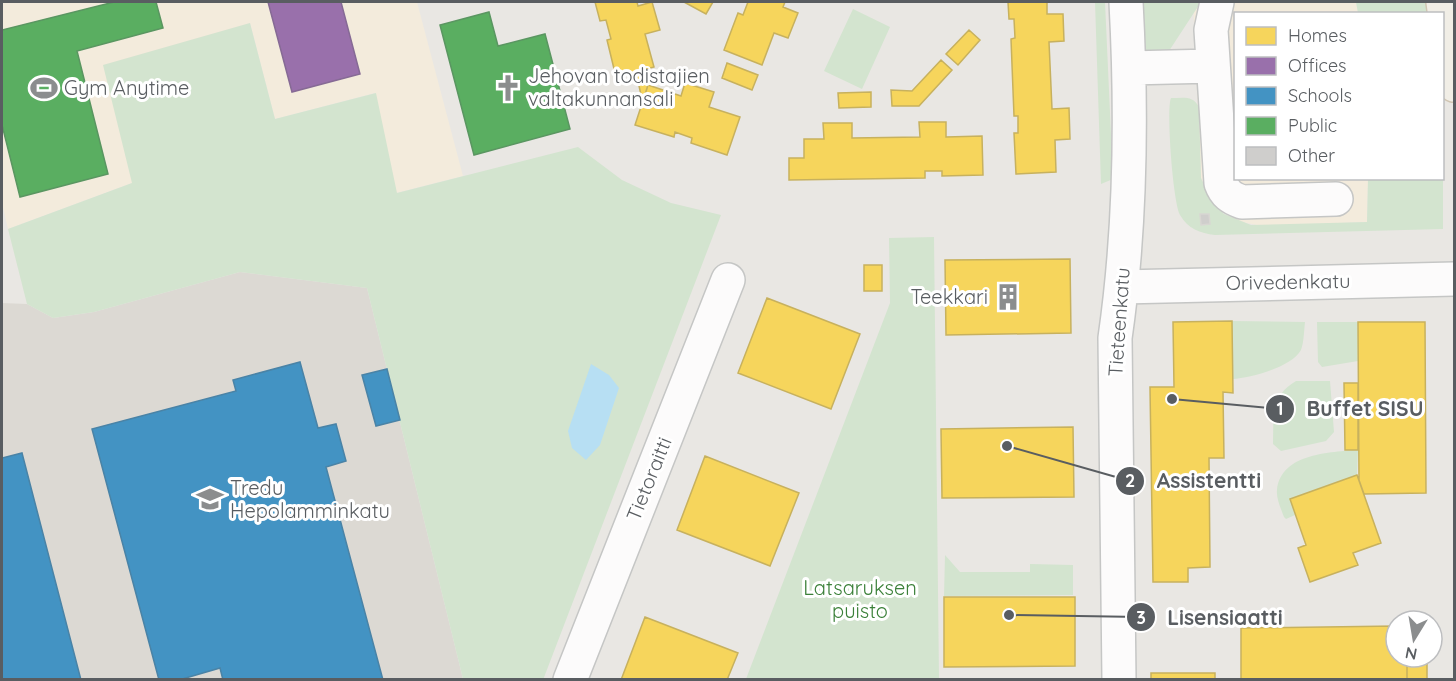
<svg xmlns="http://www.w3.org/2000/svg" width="1456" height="681" font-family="Quicksand,sans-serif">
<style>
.commercial{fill:#f3ebdc}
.education{fill:#dcd9d3}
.green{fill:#d3e4cf}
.water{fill:#b7dff3}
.homes{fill:#f6d55c;stroke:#c7b15e;stroke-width:1.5}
.offices{fill:#9970ab;stroke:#866a95;stroke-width:1.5}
.schools{fill:#4393c3;stroke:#4a83a6;stroke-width:1.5}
.public{fill:#5aae61;stroke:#5a9661;stroke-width:1.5}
.building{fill:#cfcecc;stroke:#d8d6d2;stroke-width:1.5}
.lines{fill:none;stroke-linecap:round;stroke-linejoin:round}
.minor-casing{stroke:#c5c6c5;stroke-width:36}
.major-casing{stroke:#d0c5b2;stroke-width:36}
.minor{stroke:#fcfbfb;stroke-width:33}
.major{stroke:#f1eee6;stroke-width:33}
.labels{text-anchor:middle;stroke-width:6;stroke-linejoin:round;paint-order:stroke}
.poi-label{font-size:20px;fill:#595d61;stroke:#fff;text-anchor:start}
.street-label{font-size:20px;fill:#595d61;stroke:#fff}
.park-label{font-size:20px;fill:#3b8039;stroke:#fff}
.leader{fill:none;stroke:#595d61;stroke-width:2}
.callout-dot{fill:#595d61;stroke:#fff;stroke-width:2}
.mark-label{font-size:18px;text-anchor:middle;font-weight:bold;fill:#fff}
.callout-label{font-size:21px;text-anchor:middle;font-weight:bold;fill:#595d61;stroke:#fff;stroke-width:6;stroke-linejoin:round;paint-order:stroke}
</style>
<rect width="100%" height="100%" fill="#e9e7e3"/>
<!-- commercial -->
<path class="commercial" d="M2,2H417L463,176L396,193L375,93L275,119L250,23L132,183L8,229L2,203Z
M1193,2H1356L1358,13L1236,14V178L1368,179L1367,222L1262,226L1237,221L1212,202L1201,178Z"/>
<!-- education -->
<path class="education" d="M240,272L367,288L463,679L2,680V303L27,304L53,318L94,312Z"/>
<!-- green -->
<path class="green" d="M1095,2H1105L1113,179L1101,184Z
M1141,2H1201L1167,54H1144Z
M1356,2H1429L1431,13H1358Z
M853,9L890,27L862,89L824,71Z
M250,23L275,119L376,93L397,193L578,147L622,180L671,203L721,215L543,680L463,679L367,288L240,272L94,312L53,318L27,304L8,229L132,183L103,65Z
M1171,98C1183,98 1193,95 1199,107L1201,178L1212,202L1224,214L1251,225L1367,222L1368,179L1443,177V229L1215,235C1200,233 1188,229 1180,215C1173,203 1166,109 1171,98Z
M934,237L939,679H746L890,303L889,238Z
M1232,321L1305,322C1304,330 1304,342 1301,350C1292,367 1250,378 1233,379Z
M1317,322H1358V361L1322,367L1318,362Z
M1296,381H1330L1334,432L1326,441L1281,451L1273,444C1274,417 1270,396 1296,381Z
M1358,450L1357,475L1290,499L1295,515L1286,519L1284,517C1281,509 1276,498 1277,490C1281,453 1331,452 1358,450Z
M945,555L960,572H1030V564L1073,565V595L944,596Z"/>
<!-- water -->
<path class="water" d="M591,364L609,375L619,388L600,445L586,460L572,448L568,431Z"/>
<!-- homes -->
<path class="homes" d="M595,2H637L638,6L652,2L660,30L645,34L654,67L616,77L607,40L611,39L606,20L600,21Z
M684,2H713L706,14Z
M748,2H785L783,7L798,13L788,38L774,33L762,65L724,50L738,13L743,15Z
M1008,2H1047V14H1063L1064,41L1049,42L1052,109L1069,108L1070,139L1055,140L1056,172L1016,174L1014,133H1018V116H1014L1011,39L1015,38L1014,19H1009Z
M969,30L980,40L958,65L946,54Z
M941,60L952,70L919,106H892L891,90L912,91Z
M727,63L758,75L752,90L722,78Z
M644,70L648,85L645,95H641L636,72Z
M685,83L714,92L709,107L740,117L727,155L691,143L692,138L675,132L674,137L635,125L648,85L681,96Z
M871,92V107L839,108L838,93Z
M919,122H946V137L982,136L983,175L942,176V171H925V178L789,180V158H804V139H824L823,123H852V138L920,137Z
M1070,259L1071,333L946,335L945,260Z
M864,265H882V291H864Z
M767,298L860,334L831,409L738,373Z
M1232,321L1233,393L1223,392L1224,458H1209L1210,567L1188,568V582H1153L1150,387H1174L1173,322Z
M1358,322H1425L1426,493L1364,494L1359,480Z
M1344,383H1358V450H1345Z
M1073,427L1074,497L942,498L941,429Z
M705,456L799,493L770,566L677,530Z
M1357,475L1381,543L1353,553L1358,565L1310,582L1298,548L1306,545L1290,499Z
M944,597H1075V666L944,667Z
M645,617L738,653L727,680H621Z
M1396,626V657H1427V680H1241V628Z
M1407,657H1427V680H1407Z
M1151,673H1215V680H1151Z"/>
<!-- offices -->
<path class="offices" d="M268,2H341L360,74L292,92Z"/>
<!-- schools -->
<path class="schools" d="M300,362L318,428L336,424L346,461L326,467L383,680H223L220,668L179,680H159L92,429L236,391L233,380Z
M387,369L400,420L376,426L362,375Z
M22,453L81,680H2V458Z"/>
<!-- public -->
<path class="public" d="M114,2H156L163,28L77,51L108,174L20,197L2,125V30Z
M489,12L498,46L545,34L570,129L474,155L440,25Z"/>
<!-- building -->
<path class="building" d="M1200,214H1209L1210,224L1201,225Z"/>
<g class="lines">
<defs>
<path id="minor" d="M1217,2L1211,30L1221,183C1225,194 1231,198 1242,202L1336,199
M1129,68L1213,66
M1122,287L1454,279
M570,680L728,280
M1119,680L1115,338C1131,227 1132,113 1126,2"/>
<path id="major" d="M1443,2L1454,85"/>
</defs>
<!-- minor casing -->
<use href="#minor" class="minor-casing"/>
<!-- major casing -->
<use href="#major" class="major-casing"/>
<!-- minor -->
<use href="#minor" class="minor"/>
<!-- major -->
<use href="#major" class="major"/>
</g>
<!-- icons -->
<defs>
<symbol id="stadium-bare" viewBox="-9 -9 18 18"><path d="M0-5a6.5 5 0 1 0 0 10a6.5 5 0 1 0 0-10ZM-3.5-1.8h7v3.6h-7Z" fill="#8b8d8e" stroke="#fff" stroke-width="2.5" paint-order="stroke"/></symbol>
<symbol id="church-bare" viewBox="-9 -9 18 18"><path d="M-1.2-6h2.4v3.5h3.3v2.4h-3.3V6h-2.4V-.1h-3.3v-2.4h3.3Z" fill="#8b8d8e" stroke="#fff" stroke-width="2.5" paint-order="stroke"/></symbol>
<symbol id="building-bare" viewBox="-9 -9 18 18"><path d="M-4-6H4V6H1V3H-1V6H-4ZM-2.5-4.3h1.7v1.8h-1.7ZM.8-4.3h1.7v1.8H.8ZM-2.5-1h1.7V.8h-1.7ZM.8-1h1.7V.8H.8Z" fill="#8b8d8e" stroke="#fff" stroke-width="2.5" paint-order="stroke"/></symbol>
<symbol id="school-bare" viewBox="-9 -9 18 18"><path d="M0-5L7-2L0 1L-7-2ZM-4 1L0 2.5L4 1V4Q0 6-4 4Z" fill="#8b8d8e" stroke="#fff" stroke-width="2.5" paint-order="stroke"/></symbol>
</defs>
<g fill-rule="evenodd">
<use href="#stadium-bare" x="25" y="69" width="38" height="38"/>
<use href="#church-bare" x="489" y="69" width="38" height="38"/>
<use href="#building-bare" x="989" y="278" width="38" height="38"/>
<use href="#school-bare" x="191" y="480" width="38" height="38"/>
</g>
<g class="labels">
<!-- poi labels -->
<g class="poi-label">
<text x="528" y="83">Jehovan todistajien<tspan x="528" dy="23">valtakunnansali</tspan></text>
<text x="64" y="95">Gym Anytime</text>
<text x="988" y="304" text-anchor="end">Teekkari</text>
<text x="230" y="495">Tredu<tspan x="230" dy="23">Hepolamminkatu</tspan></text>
</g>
<!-- street labels -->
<g class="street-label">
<text transform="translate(1288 282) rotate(-1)" y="7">Orivedenkatu</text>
<text transform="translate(1119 322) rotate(-86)" y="7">Tieteenkatu</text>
<text transform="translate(649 479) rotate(-68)" y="7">Tietoraitti</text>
</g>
<!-- park labels -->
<g class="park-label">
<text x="860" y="595">Latsaruksen<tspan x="860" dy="23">puisto</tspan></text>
</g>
</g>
<!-- callouts -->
<path class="leader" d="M1172 399L1280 409M1007 446L1130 481M1009 615L1141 617"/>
<g class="callout-dot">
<circle cx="1172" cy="399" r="6"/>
<circle cx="1007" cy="446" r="6"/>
<circle cx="1009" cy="615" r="6"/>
<circle cx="1280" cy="409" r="15"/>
<circle cx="1130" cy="481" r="15"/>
<circle cx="1141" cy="617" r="15"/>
</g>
<g class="mark-label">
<text x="1280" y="415">1</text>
<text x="1130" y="487">2</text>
<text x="1141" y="624">3</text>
</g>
<g class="callout-label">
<text x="1365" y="416">Buffet SISU</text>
<text x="1209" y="488">Assistentti</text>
<text x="1225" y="625">Lisensiaatti</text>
</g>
<!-- border -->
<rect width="1456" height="681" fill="none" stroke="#595d61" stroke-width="6"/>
<!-- legend -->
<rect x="1234" y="12" width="210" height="168" fill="#ffffff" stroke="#bdbec0" stroke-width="1.5"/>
<rect x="1246" y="27" width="30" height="18" fill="#f6d55c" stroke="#bdbec0" stroke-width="1.5"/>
<text x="1288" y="42" font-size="18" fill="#595d61">Homes</text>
<rect x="1246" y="57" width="30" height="18" fill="#9970ab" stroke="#bdbec0" stroke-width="1.5"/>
<text x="1288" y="72" font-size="18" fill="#595d61">Offices</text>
<rect x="1246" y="87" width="30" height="18" fill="#4393c3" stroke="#bdbec0" stroke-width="1.5"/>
<text x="1288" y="102" font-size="18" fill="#595d61">Schools</text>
<rect x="1246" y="117" width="30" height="18" fill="#5aae61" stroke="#bdbec0" stroke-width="1.5"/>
<text x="1288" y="132" font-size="18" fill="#595d61">Public</text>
<rect x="1246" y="147" width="30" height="18" fill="#cfcecc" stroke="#bdbec0" stroke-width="1.5"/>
<text x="1288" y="162" font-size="18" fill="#595d61">Other</text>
<!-- north arrow -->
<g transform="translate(1414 639) rotate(191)"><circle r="28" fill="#ffffff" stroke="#bdbec0" stroke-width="1.5"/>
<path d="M0-4.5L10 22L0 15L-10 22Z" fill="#8b8d8e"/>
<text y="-9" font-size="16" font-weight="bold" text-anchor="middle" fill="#595d61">N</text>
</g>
</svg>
